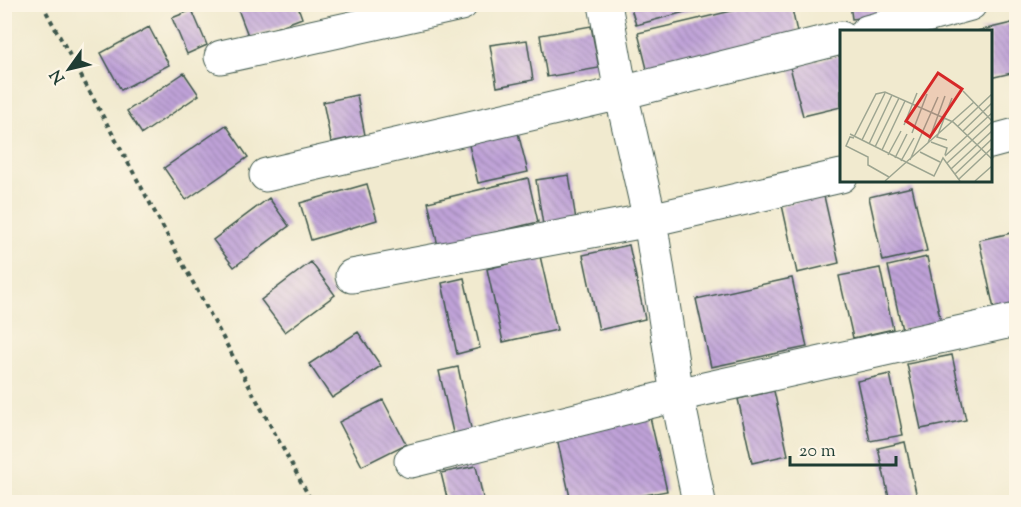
<svg xmlns="http://www.w3.org/2000/svg" width="1021" height="507" font-family="'Sorts Mill Goudy',serif">
<style>
.building{fill:url(#building-back-hatch)}
.lines{fill:none;stroke-linecap:round;stroke-linejoin:round}
.street-casing{stroke:#3e574b;stroke-width:35}
.path{stroke:#3e574b;stroke-width:4;stroke-dasharray:4.5 4.5;stroke-linecap:butt}
.street{stroke:#fff;stroke-width:33}
.inset-road{fill:none;stroke:#9da591;stroke-width:1.5}
.view{fill:#d62828;fill-opacity:0.15;stroke:#d62828;stroke-width:3}
.inset-edge{fill:none;stroke:#1f3d34;stroke-width:3}
</style>
<defs>
<pattern id="building-back-hatch" width="6" height="6" patternUnits="userSpaceOnUse" patternTransform="scale(1.5)"><rect width="6" height="6" fill="#bfa2d8"/><path d="M-1 5l2 2M0 0l6 6M5-1l2 2" fill="none" stroke="#9b85b0"/></pattern>
</defs>
<rect width="100%" height="100%" fill="#fcf5e5"/>
<filter id="ink" filterUnits="userSpaceOnUse"><feTurbulence type="fractalNoise" baseFrequency=".0167" numOctaves="2"/><feDisplacementMap in="SourceGraphic" scale="12" xChannelSelector="R" yChannelSelector="G"/><feConvolveMatrix kernelMatrix="1 2 1 2 8 2 1 2 1" color-interpolation-filters="sRGB"/></filter>
<filter id="wash" filterUnits="userSpaceOnUse"><feTurbulence type="fractalNoise" baseFrequency=".008" numOctaves="4" result="noise"/><feDisplacementMap in="SourceGraphic" scale="24" xChannelSelector="R" yChannelSelector="G"/><feGaussianBlur stdDeviation="1.35" result="paint"/><feColorMatrix in="noise" values="0 0 0 0 0 0 0 0 0 0 0 0 0 0 0 0 0 1.4 0 .05"/><feComposite in="paint" operator="in"/></filter>
<g filter="url(#wash)">
<rect width="100%" height="100%" fill="#f1eacf"/>
<g id="blocks">
<!-- building -->
<path class="building" d="M236,4H297L302,18L249,38Z
M761,4H791L798,37L648,73L638,33Z
M850,4H886L887,15L852,19Z
M630,5H711L636,25Z
M192,10L207,45L187,54L172,18Z
M1016,22V72L990,78V32L978,31Z
M591,26L599,68L547,77L540,35Z
M149,27L169,65L121,90L101,53Z
M527,40L533,80L497,87L490,45Z
M841,55V107L803,116L790,67Z
M184,73L199,95L142,134L127,111Z
M357,95L365,135L331,142L323,102Z
M226,125L248,157L186,200L164,168Z
M517,129L528,172L478,183L468,141Z
M569,175L576,220L543,225L536,180Z
M528,178L538,222L438,246L428,202Z
M367,184L377,220L311,240L300,203Z
M912,187L927,251L883,261L869,197Z
M824,196L839,263L797,273L782,205Z
M269,198L289,226L234,267L213,240Z
M1016,232V304L994,309L979,240Z
M629,245L645,319L599,330L583,255Z
M540,256L557,330L503,342L487,269Z
M927,257L941,322L902,330L888,266Z
M311,262L335,295L285,332L261,300Z
M880,268L893,329L853,338L839,276Z
M464,278L480,348L457,354L442,283Z
M792,278L807,347L711,367L696,299Z
M358,332L381,366L332,398L309,364Z
M952,355L966,420L921,429L907,364Z
M458,367L472,433L454,437L439,371Z
M890,374L903,435L870,441L857,381Z
M774,391L788,455L752,463L738,399Z
M383,400L406,444L362,466L339,422Z
M650,417L667,491L607,502H571L557,438Z
M905,442L918,502H890L878,448Z
M476,466L484,502H448L441,473Z"/>
</g>
</g>
<g filter="url(#ink)">
<use href="#blocks" fill-opacity="0" stroke="#3e574b" stroke-width="1.5"/>
<g class="lines">
<defs>
<path id="street" d="M605,4L621,93L650,220L677,395L699,502
M867,32L970,4
M221,57L461,4
M990,142L1016,135
M266,175L621,93L841,38
M352,276L650,220L841,176
M411,461L677,395L1016,320"/>
</defs>
<!-- street casing -->
<use href="#street" class="street-casing"/>
<!-- path -->
<path class="path" d="M42,4L312,502"/>
<!-- street -->
<use href="#street" class="street"/>
</g>
</g>
<!-- overview -->
<g transform="translate(840 30)">
<rect width="152" height="152" fill="#f1eacf"/>
<path class="inset-road" d="M123,61L152,91M64,95L77,63M118,96L152,64M123,101L152,73M72,103L87,64M10,104L94,146L103,128L120,151M14,107L36,64L45,62L113,92L152,129M14,108L10,107L6,116L28,127V135L49,147M22,110L45,63M107,110L97,107L112,68M91,112L107,118L105,125M88,113L105,66M29,114L52,65M35,117L59,68M42,120L65,71M80,122L100,132M48,125L61,101M105,126L152,83M55,128L67,104M70,130L98,67M61,131L74,108M107,133L152,92M111,139L152,101M115,144L152,109M119,149L152,118M45,151L134,72M135,151L152,136"/>
<path class="view" d="M98,43L122,59L90,107L66,91Z"/>
<rect width="152" height="152" class="inset-edge"/>
</g>
<!-- margin -->
<rect width="1021" height="507" fill="none" stroke="#fcf5e5" stroke-width="24"/>
<!-- north arrow -->
<g transform="translate(69 69) rotate(236)" stroke="#fcf5e5" stroke-width="4.5" paint-order="stroke">
<path d="M0-4.5L10 22L0 15L-10 22Z" fill="#1f3d34"/>
<text y="-9" font-size="16" font-weight="bold" text-anchor="middle" fill="#1f3d34">N</text>
</g>
<!-- scale -->
<path d="M790 456v9h106v-9" fill="none" stroke="#1f3d34" stroke-width="3"/>
<text x="799" y="456" font-size="18" fill="#1f3d34" stroke="#fcf5e5" stroke-width="4.5" paint-order="stroke">20 m</text>
</svg>
